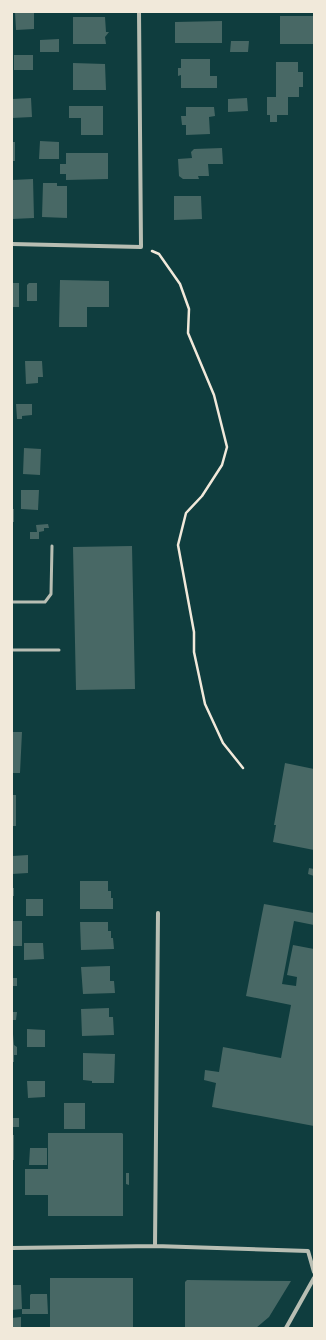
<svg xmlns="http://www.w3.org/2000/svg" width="326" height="1340" font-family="'Space Grotesk',sans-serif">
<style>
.building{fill:#486865}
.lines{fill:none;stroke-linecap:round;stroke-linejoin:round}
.path{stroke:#f1e9da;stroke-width:2.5}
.service{stroke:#b8beb3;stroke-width:3}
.minor{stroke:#b8beb3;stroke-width:4}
</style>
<rect width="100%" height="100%" fill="#0f3d3e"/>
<!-- building -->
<path class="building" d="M15,12H34V29L16,30Z
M280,16H314L313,44H280Z
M73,17H105L106,32H109L105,37L106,44H73Z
M222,21V43H175V22Z
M59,39V52H40V40Z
M231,41H249L248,52H230Z
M14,55H33V70H14Z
M181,59H210V76H217V88H181V75L178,76V68H181Z
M276,62H298V72H303V87H299V97H288V115H277V122H270V115H267V97H276Z
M73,63L105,64L106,90H73Z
M31,98L32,117L12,118V99Z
M247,98L248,111L228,112V99Z
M69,106H103V135H81V118H69Z
M186,107H214L215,116L209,117L210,134L186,135V125H182L181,116H186Z
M40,141L59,142V159H39Z
M12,142H15V161H12Z
M222,148L223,164H208L209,176H198L199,179H183L179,176L178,159L192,158L191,152L194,149Z
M66,153H108V179L66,180V174H60V164H66Z
M33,179L34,218L12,219V180Z
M43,183H57V186H67V218L42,217Z
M174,196H201L202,219L174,220Z
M60,280L109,281V307H87V327H59Z
M12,283H19V307H12Z
M29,283H37V301H27V285Z
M25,361H42L43,377H38V383L26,384Z
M16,404H32V415L22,416V419H17Z
M24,448L41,449L40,475L23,474Z
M21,490H39L38,510L21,509Z
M12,509H14V522H12Z
M48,524L49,528H44V531L39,532V539H30V532H37L36,525Z
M132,546L135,689L76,690L73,547Z
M12,732H22L20,773H12Z
M285,763L314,769V850L273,842L276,825H274Z
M12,795H16V826H12Z
M28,855V873L12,874V856Z
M309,868L314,869V876L308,874Z
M80,881H108V891H111V898H113V909H80Z
M12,888H14V896H12Z
M26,899H43V916H26Z
M264,904L314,913V925L294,921L282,984L296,986L297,977L287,975L293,945L314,949V1126L212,1107L216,1083L204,1080L205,1070L219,1072L223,1047L281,1058L291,1005L246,996Z
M12,921H22V946H12Z
M80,922H108V931H111V938H113L114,949L81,950Z
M24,943H43L44,959L24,960Z
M110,966V981H114L115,993L83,994L81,967Z
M12,978H17V986H12Z
M109,1008V1017H113L114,1035L82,1036L81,1009Z
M12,1012H17L16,1020H13V1025H12Z
M27,1029L45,1030V1047H27Z
M12,1034H13L14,1045L17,1047V1055H14V1062H12Z
M83,1053L115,1054L114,1083H92V1081L83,1080Z
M27,1081H45V1097L28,1098Z
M64,1103H85V1129H64Z
M12,1118H19V1127H12Z
M48,1133H122L123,1134V1216H48V1189V1195H25V1169H48Z
M12,1135H14V1160H12Z
M30,1148H47V1165H29Z
M126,1173H129V1185L126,1184Z
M50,1278H133V1328H50Z
M187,1280L291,1281L269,1317L256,1328H185V1282Z
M12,1285H21L22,1309L12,1310Z
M31,1294H47L48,1314H22V1309H30V1295Z
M21,1317V1328H12V1318Z"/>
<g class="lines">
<!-- path -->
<path class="path" d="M152,251L159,254L180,284L189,309L188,333L214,395L227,447L222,465L202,496L186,513L178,545L194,632V652L205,704L223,743L243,768"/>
<!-- service -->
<path class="service" d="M12,602H45L51,594L52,546
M12,650H59"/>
<!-- minor -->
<path class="minor" d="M12,244L141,247L139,12
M155,1246L158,913
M12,1248L155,1246L308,1251L314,1272
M286,1328L314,1278"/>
</g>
<!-- border -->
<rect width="326" height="1340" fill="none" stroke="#f1e9da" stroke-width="26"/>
</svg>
